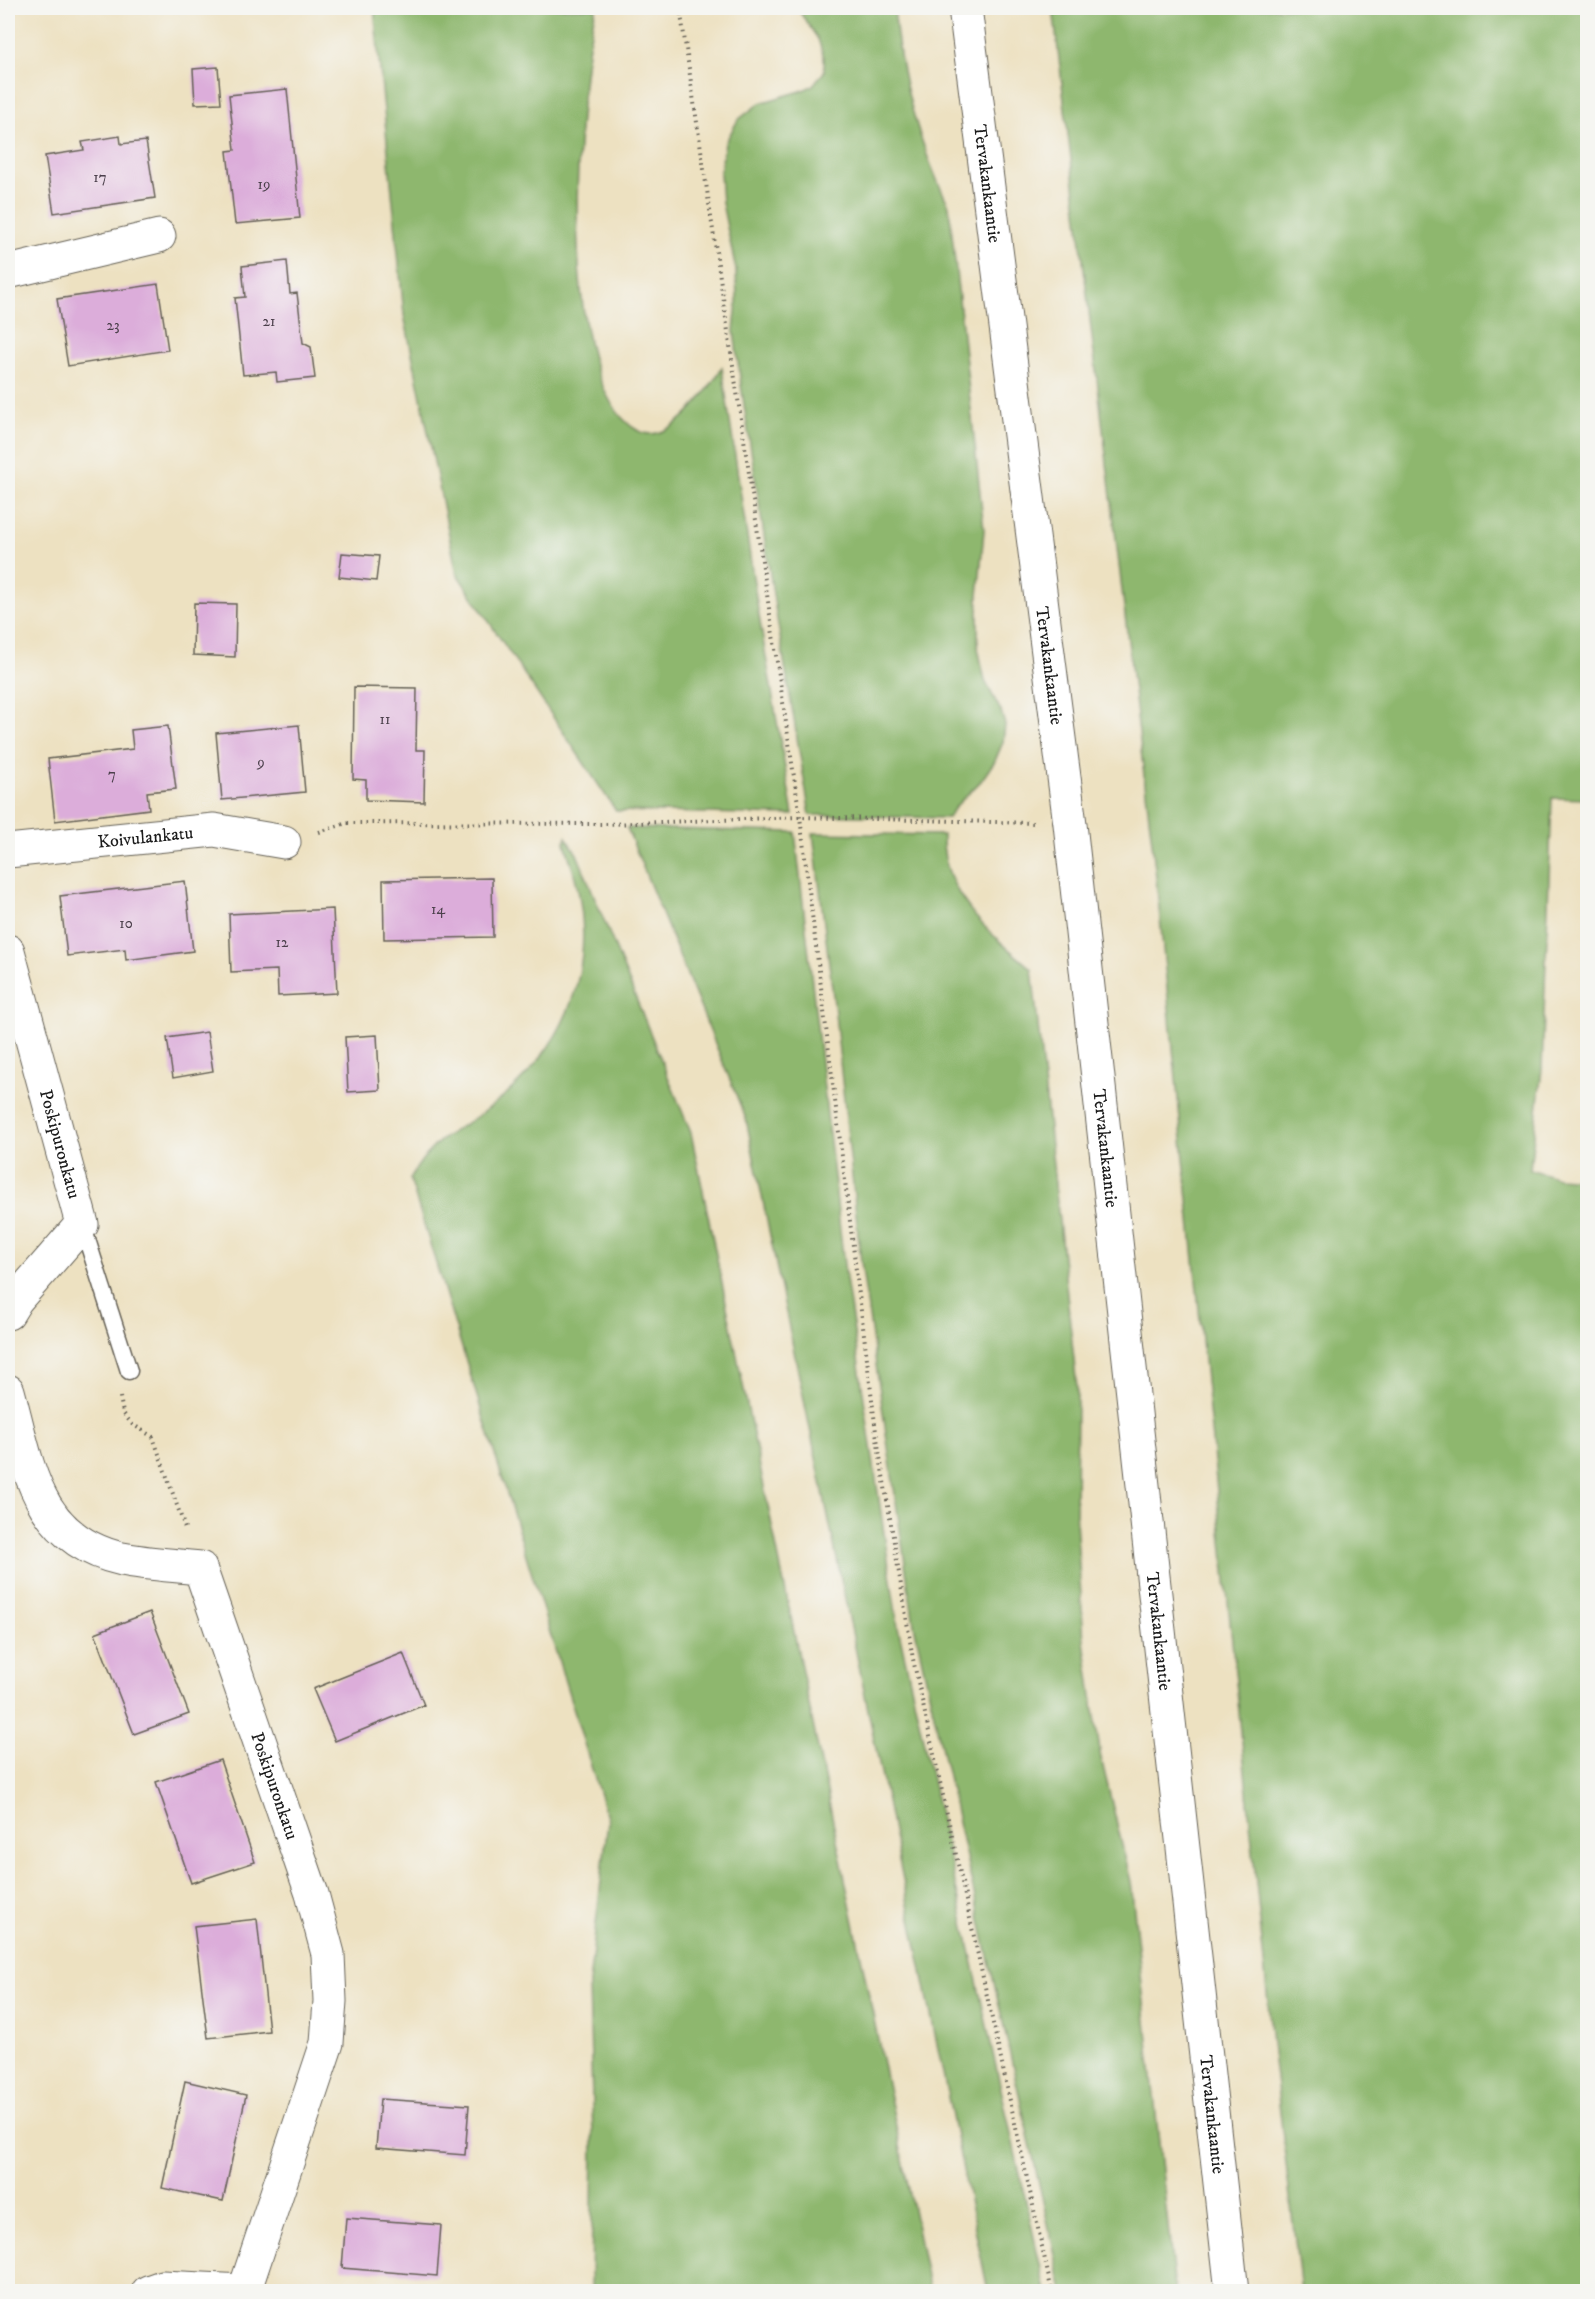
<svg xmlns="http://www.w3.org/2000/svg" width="1595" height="2299" font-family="'IM FELL DW Pica',serif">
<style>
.forest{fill:#8eb76e;stroke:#556a45;stroke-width:1.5}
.building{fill:#dcadda}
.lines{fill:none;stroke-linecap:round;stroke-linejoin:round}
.service-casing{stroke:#656156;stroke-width:19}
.minor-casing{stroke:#656156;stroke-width:35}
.tertiary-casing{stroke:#656156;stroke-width:35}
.path{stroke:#656156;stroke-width:4;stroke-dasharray:1.5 4.5;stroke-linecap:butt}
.service{stroke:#fff;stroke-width:16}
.minor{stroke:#fff;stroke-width:33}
.tertiary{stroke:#fff;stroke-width:33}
.labels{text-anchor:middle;stroke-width:4.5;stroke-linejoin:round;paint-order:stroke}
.number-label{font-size:15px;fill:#4c404c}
.street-label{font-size:18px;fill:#1c1c1c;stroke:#f6f6f2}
</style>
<rect width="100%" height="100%" fill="#f6f6f2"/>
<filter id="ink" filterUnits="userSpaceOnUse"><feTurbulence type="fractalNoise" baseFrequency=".0167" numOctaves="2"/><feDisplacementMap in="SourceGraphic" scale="12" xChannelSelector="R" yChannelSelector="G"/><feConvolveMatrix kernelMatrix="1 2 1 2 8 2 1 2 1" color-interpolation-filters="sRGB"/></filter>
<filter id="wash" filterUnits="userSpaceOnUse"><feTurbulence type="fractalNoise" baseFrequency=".008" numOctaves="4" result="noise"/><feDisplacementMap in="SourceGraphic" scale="24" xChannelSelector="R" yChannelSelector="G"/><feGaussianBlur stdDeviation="1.35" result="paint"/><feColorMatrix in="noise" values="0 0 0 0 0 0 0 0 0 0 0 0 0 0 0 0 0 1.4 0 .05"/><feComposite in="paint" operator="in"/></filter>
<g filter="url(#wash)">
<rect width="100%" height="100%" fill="#ede1c1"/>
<!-- forest -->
<path class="forest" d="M374,8H596C576,93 553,381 637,430C669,449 708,390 722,368L758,610L793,815L616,811L457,574L404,315Z
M797,8H894C900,78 918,143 949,206L984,530L978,596V648L985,681L1001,711L1005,725L1003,742L995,761L981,781L956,806L948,818L810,815L775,607L741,385L734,331L737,302L736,270L722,203L720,173L725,143L738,120L760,103L801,91L812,86L824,72V57L818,39Z
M1053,8H1587V799L1552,798L1542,1069L1530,1169L1558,1178L1587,1180V2291H1301L1273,2053L1155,868Z
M627,828L795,832L844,1265L898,1627L1046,2291H988L746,1119Z
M813,833L943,835C941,894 991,935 1032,969L1077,1388L1076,1520L1084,1641L1101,1758L1131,1882L1175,2291H1063L914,1625L861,1262L834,1004Z
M566,837L577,854L691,1133L930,2291H591L593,2138L589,1984L608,1821L410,1179C434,1134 458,1133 494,1104C562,1051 596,977 578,890C575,874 569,858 565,842Z"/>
<g id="blocks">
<!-- building -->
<path class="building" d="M218,67L221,103L195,104L193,69Z
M287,89L300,218L235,224L227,151L235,150L229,95Z
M120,136L121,144L146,141L155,198L54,213L45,156L84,150L82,142Z
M287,261L290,294L297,293L303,343L311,347L315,378L277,382L276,372L243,375L235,298L245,297L242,266Z
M158,284L168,350L68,366L57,299Z
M342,553L379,556L376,581L339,577Z
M194,603L236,604L235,657L193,655Z
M354,687L417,688L416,750H425L424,802L366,800V780L353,779Z
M299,725L305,792L222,800L216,733Z
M168,726L176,789L147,792L149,809L55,821L48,759L133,749L131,730Z
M492,878L493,937L384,939L383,880Z
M185,881L193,951L126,960L125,949L67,956L60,896Z
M333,909L337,993L278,996L277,970L231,972L229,914Z
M207,1032L213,1071L173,1078L167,1038Z
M377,1035L380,1090L348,1092L345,1037Z
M150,1612L189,1714L134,1734L95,1633Z
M403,1653L424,1705L335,1741L313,1689Z
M220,1760L255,1862L191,1883L156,1782Z
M257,1919L269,2031L208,2038L194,1926Z
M185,2081L246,2095L223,2201L162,2188Z
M380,2099L469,2105L465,2155L376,2148Z
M346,2218L441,2225L437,2276L342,2268Z"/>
</g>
</g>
<g filter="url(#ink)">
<use href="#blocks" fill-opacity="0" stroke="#656156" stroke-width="1.5"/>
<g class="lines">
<defs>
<path id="service" d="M82,1224L129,1371"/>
<g id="minor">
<path d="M8,272L159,236"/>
<path id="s1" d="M8,851L214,830L284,842"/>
<path id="s2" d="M8,951L82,1224L16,1300L8,1313"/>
<path id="s3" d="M8,1391C28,1464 34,1539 122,1559C147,1564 174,1565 200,1568L312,1894L328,1954L330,2001L327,2043L244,2292"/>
<path d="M148,2292L162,2287L244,2291"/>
</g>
<g id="tertiary">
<path id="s4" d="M965,8L1070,824L1232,2292"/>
</g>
</defs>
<!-- service casing -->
<use href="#service" class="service-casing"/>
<!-- minor casing -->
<use href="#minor" class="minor-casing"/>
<!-- tertiary casing -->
<use href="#tertiary" class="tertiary-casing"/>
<!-- path -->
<path class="path" d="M680,8L800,817L876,1432L913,1659L1052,2292
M319,832L347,823L608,824L800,817L1033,823
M120,1397L123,1413L132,1424L153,1437L186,1531"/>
<!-- service -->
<use href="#service" class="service"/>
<!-- minor -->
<use href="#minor" class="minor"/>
<!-- tertiary -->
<use href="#tertiary" class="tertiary"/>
</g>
</g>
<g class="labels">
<!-- number labels -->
<g class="number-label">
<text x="100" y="182">17</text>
<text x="264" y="189">19</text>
<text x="269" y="326">21</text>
<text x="113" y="330">23</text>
<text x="385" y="724">11</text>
<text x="261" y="767">9</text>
<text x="112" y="779">7</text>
<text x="438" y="914">14</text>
<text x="126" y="928">10</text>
<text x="282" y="947">12</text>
</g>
<!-- street labels -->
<g class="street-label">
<text dy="6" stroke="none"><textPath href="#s4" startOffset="177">Tervakankaantie</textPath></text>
<text dy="6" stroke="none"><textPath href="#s4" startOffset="663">Tervakankaantie</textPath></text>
<text dy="6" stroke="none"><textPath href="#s1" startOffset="138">Koivulankatu</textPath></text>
<text dy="6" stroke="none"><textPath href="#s2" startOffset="200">Poskipuronkatu</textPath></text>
<text dy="6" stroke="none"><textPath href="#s4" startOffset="1149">Tervakankaantie</textPath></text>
<text dy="6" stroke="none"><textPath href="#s4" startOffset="1635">Tervakankaantie</textPath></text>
<text dy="6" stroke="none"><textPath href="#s3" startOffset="526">Poskipuronkatu</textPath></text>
<text dy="6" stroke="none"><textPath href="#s4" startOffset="2121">Tervakankaantie</textPath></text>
</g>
</g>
<!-- margin -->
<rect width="1595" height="2299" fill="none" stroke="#f6f6f2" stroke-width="30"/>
</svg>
